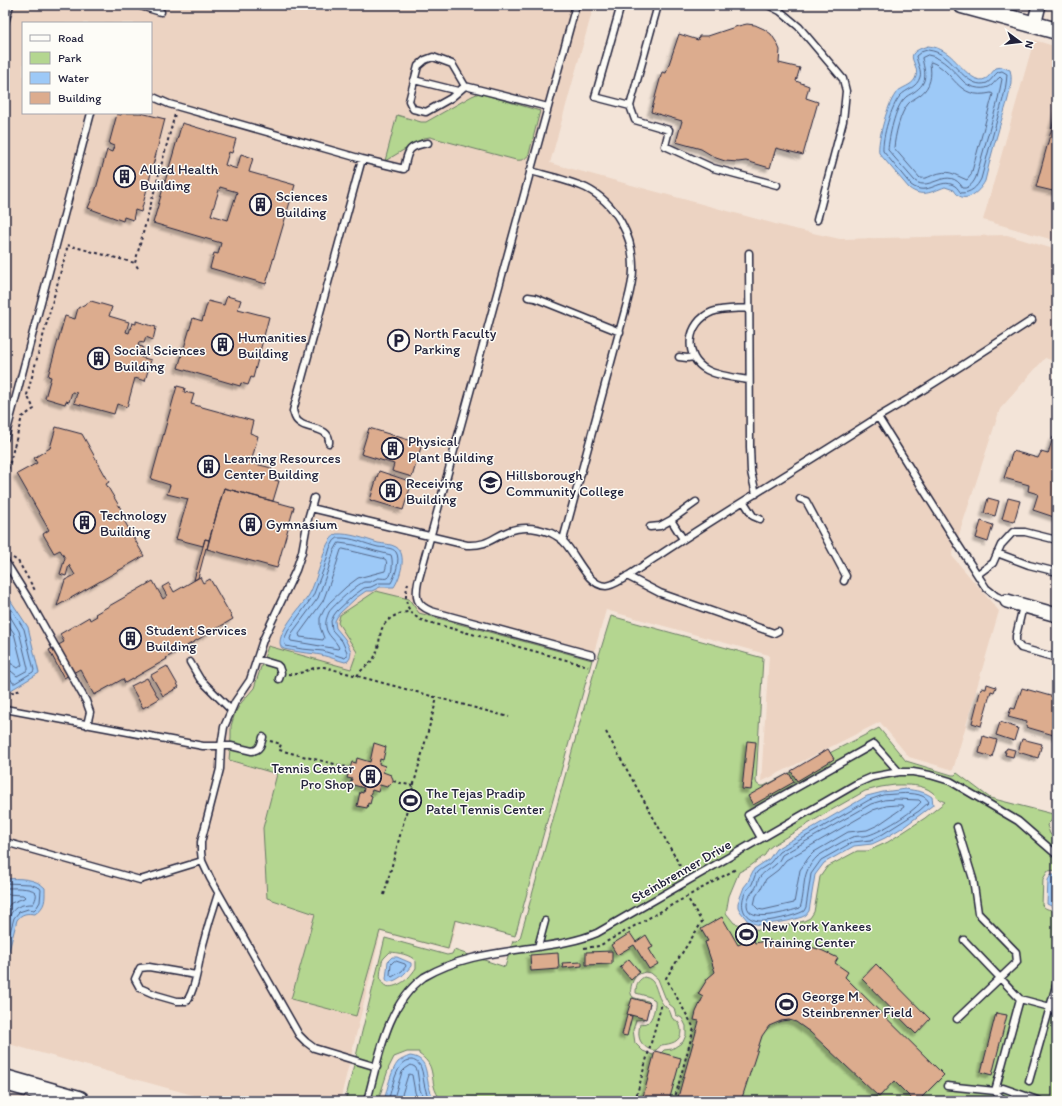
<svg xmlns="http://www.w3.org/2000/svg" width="1062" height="1106" font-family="Itim,sans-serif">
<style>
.built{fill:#ecd3c2;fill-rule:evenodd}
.green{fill:#b4d690;stroke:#6b7c66;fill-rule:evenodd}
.water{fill:#9dc9f7;stroke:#6c86ac}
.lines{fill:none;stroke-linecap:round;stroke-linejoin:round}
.shore{stroke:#536586;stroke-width:1}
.building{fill:#dcac8e;stroke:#22223b;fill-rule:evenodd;filter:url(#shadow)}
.service-casing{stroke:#22223b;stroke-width:9}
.minor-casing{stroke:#22223b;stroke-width:16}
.tertiary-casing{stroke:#22223b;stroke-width:19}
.primary-casing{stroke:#22223b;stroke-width:23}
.path{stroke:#22223b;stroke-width:2;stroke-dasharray:3 3;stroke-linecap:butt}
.service{stroke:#fdfcf7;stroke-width:6}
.minor{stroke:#fdfcf7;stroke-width:13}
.tertiary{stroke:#fdfcf7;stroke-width:16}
.primary{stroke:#fdfcf7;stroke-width:20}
.labels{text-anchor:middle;stroke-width:3;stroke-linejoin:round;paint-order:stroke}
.poi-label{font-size:14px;fill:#22223b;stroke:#fdfcf7;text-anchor:start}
.street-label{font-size:14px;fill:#22223b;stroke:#fdfcf7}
</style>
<defs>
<filter id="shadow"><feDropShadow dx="-3.5" dy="3.5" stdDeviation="1" flood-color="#0004"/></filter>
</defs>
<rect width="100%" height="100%" fill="#f3e4d8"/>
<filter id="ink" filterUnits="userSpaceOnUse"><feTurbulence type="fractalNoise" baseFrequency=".025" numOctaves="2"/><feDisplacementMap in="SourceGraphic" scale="8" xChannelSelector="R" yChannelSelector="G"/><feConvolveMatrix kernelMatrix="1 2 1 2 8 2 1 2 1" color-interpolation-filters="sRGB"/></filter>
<g filter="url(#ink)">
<!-- built -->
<path class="built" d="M5,5H594L550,163L790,228L840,239L1007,235L1057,250V362L1045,358L1000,409L952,556L999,611L953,770L909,757L880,722L761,782L769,655L606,610L514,936L457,921L449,950L381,932L340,1101H214L5,1043ZM23,23H151V113H23Z
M1034,40L1057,47V241L983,220Z"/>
<!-- green -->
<path class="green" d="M479,93L540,111L529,154C526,159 522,161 516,160L430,137L424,138L385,161L397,115L421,122H426L472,96Z
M376,591L409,599L419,613L592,660L515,936L455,920L448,949L380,931L356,1016L291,999L315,914L267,898L263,828L277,774L229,760L231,738V726L235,713L241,703L254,688L268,646L351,669L357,652L338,623L340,615Z
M611,616L763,658L756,781L757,784L760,786H764L879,728L906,761L952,775H955L957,773L990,798L1057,815V819L1052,820L1047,825L1050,834L1057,839V870L1048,871L1043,879L1042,905C1046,910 1051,910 1057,910V1101H441C438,1096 435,1091 434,1086C431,1071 433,1064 419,1054V1052H407L394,1057L389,1067L378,1101H345L385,938L447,955L452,954L454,950L505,967L513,941H517L520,938L596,665ZM895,785C908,785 922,784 932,792C935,794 936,797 939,799C940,800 943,801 945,802L925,818L888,842L868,851H857L827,867L820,877L814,912L810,918L804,921L789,925L766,929L759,930L734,923L726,913L729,896L739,872L749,867L765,855L768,849L773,845L828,812L865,791L881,787ZM390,952C399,953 409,954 416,961V968C414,971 411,975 408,978C402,984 385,993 381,980C379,975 382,966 382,961L384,958ZM645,972L651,973L658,979L665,997L669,1004L674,1008L676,1015L682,1018L686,1026V1035L683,1042L672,1049L664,1050L661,1053L653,1055L643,1051L635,1043L633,1030L636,1020L644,1019L646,1017L650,1003L648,1001C644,1000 636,999 633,997C628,993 632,980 636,976C638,974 642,973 645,972Z
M644,977C657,979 655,991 661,1001C663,1005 666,1007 669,1010C671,1013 671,1017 673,1019C676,1021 676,1019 678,1022C680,1024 681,1028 681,1031C681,1042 671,1044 661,1045C661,1046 657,1049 656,1050C650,1052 642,1045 640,1040C638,1035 639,1029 640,1024C642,1023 646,1024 647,1023C653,1020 656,1005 655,1000L650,997L636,993C636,985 637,981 644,977Z"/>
<!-- water -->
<path class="water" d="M928,46C936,47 941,49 948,54C957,60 973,85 985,79C988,78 994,70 996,68L1002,67L1010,70C1015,86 1002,116 998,132C993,148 989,164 985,181C979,193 963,206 954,190L945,187C931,192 922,198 909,188L879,153C877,141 888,101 897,92C902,87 911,86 915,79C923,63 897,55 928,46Z
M336,534C350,533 365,539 378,543C384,544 391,544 396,547C408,554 400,578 394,587H380L372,591H366L356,598L340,613L337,617L335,621L336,628L345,639L351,651L350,658L348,661L345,662C337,660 330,657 321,655C312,653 303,653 294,651C291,650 285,650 282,648C272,637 303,605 309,595C313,588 317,575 320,566C324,555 325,542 336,534Z
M5,592L28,627L39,673L11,690L5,674Z
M906,789C916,791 924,791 932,797L933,805L905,826L885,838L872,844L854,846L824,863L815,875L809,911L806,915L802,917L788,921L760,925L752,923L747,920L740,911L738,907V903L744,887L748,882L750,877L754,869L769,859L776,849L867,796L883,792Z
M1051,875H1057V905L1051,906L1047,904L1048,880Z
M5,879C18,878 36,878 45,888C45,900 46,906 35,914C27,913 22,913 17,920L5,966Z
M392,957H397L411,963V966C405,974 398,981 388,982L386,979L388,961Z
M410,1056C428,1058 425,1072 429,1086C430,1091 432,1096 435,1101H384C387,1090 391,1070 398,1062C402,1059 405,1058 410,1056Z"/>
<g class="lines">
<!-- shore -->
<path class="shore" d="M928,50C935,51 940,53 945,57C957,66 970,89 987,83C991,81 994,75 998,72L1002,71L1007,74C1006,93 1000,109 995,127C990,144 986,162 981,179C977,187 971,193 961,193C959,191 958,188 955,186C940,176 928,198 911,185L883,151C882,138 891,106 900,96C906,89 917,88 920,77C922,71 917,63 916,56L921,52Z
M928,55C943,57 955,73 965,83C972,88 985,91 992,85C994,83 996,80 999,78L1000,77L1002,79L997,104L991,124L976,177C974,182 969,189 963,188C948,164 930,193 915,181L888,150C889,137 895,108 904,99C906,96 911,94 914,92C929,82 925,73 922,58Z
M931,62C955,70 956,101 991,93L993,94L971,175L967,180C952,174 950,169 933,175C929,177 925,179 920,178L894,148C895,136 900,113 908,104C911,100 916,98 920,95C931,87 932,75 930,64Z
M338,538C352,537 365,544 378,547C384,548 392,547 396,552C401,559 395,576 391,583H379L371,587L364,588L353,596L337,611L334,615L331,621L332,630L342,641L347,652V656L345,658L323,651L302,649L286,646C282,641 286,636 288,631L313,596L324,568L330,548L334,541Z
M339,543L354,545L375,551L391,555C393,559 393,575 388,578C386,579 381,578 378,578C375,579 373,581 370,582C368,582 366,582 364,582C357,584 333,606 329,612C327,617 325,622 326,627C327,636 336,640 339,648L338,649L291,641L290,639L292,633L318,598L328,570L334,551Z
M343,549L385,559C388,562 386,567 385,571L358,578L346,587L329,603L324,610L320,618V627L324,638L323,640L300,637L299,634L323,601L334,572L340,553L341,550Z
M5,599L24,629L34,670L33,672L15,683H13L9,676L5,674
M5,608L19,631L28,668V670L17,676L11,671L5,669
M5,620L14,633L22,665L18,668L12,664L5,663
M896,794C906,793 924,792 929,802L919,811L883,834L871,840L853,842L821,860L811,874L806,907L804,911C795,916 769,922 759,921C742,919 739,904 746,891C748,888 751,886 752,884C754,880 754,876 757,872C761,868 767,866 771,862C774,859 776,855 779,852L869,800L883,795Z
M897,799L919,800L921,802C912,813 882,831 869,835C863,837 856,835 850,838C839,843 828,850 818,856C799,874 807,887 800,908C790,911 748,925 747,905C747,895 754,892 757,885C758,882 758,879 760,877C764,871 770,870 775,865C778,863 780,859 782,855L871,804L884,800Z
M897,805H903L904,807L878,825L867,830L848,832L814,852L809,857L800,870L794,903L763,910L758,909L754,905L756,896L761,889L766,879L778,870L786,860L873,810L886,806Z
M5,883L30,884L40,888L41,890L40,902L37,907L34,910L28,909L19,912L14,918L5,950
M5,888C11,888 31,887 35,892C38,894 35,901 33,904C13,904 10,912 5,930
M5,894L23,895L25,897L24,898L11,903L5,911
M396,961L405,964L406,966L402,971L392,977L390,975L391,964L394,961Z
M388,1101C392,1090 396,1059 412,1060C416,1061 420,1064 421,1068C423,1073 423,1078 424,1083C425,1089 427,1095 430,1101
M393,1101L402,1072L405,1069L411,1065L415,1067L417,1070L420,1090L425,1101
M400,1101L408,1075L410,1074L412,1075L415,1092L418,1101"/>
</g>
<!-- building -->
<path class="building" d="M747,24L755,25L764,29L771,34L777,43L780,50L779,63L800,68L796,81L809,86L806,98L818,102L803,155L776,148L770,168L746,161L738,162L725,161L716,158L701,149L676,142L682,121L651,112L662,72L666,73L679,34L698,40L699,36H708L738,26Z
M1057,109V192L1036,187Z
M122,113H141L165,119L141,212L135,210L133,220L124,217L123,221L88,208L96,189L107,150L112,152L114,146L109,144L117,114L121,115Z
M182,123L236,139L232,153L229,152L225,165L237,169L241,154L253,158L249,172L295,185L266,284L210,268L214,253L218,254L221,243L153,223ZM220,187L237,192L228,220L211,215Z
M227,296L241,300L238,309L269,317L253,378L251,377L248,385L241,383L240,386L178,368L193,318L202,321L208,301L224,305Z
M91,301L112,307L109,316L129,322L126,332L129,333L132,323L136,324V321L156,327L153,340L146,337L144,343L139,342L138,346L143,347L140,357L151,360L145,381L135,378L127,407L117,404L114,414L74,403L77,393L72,392L69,402L66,401L65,404L45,398L51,377L48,376L65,316L75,319L78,308Z
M177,386L185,388L184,392L194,394L191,404L253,421L250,433L258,436L251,463L272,468L270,479L279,481L273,501L224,488L209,540L205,539L203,546L176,539L188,499L167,494L170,485L151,479Z
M56,427L82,434L109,482L106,484L124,514L121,515L144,556L57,606L65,580L75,575L69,565L66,576L60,574L65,558L60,550L54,553L43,534L49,530L17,474L37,463L34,458L50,448Z
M369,428L422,444L412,477L392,471L394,464L361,454Z
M1053,437L1057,438V518L1033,510L1038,494L1028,491L1029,485L1004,478L1013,451L1038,458L1041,452L1048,454Z
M379,471L412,482L403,510L370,500Z
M224,488L294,507L277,568L207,549Z
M988,498L999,501L995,516L984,513Z
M1008,498L1020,501L1014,522L1002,519Z
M981,521L993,525L988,542L976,538Z
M205,539L209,540L207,549L206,548L198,578L194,580Z
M200,577L203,583L210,579L233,619L166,658L167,659L125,683L123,679L94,695L80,669L64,678L49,650L64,642L60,634L89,617L90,620L97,616L95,614L153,581L163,599L167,596L162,587L169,583L174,592Z
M167,666L179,687L163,696L151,675Z
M147,678L159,699L143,708L131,686Z
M987,684L996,687L994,692L991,691L981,726L972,723L981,688L986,689Z
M1022,688L1054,697L1057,689V736L1026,727L1027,722L1008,717L1011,708L1015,709Z
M1000,722L1018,728L1014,741L996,735Z
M983,736L997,740L992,757L979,753Z
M1022,739L1042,744L1038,758L1018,752Z
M747,741L756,742L751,790L742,789Z
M374,743L386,747L383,760L380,759L379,764L385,766L383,772L391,775L393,779V782L391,784L387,787L380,785L378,792L372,790L370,795L372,796L370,804L368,803L367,808L357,806L360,792L363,793L364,788L350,784L352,779L347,778L352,762L356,763L357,758L370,762Z
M1007,748L1015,750L1013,757L1005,755L1006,752H1004L1005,750H1006Z
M828,749L834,759L797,781L791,771Z
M789,773L794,782L753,805L748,796Z
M722,917L738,945L753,938L755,943L770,940L772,944L787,943L805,945L821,950L838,958L835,963L848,972L845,977L944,1075L918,1101H914L894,1081L879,1097L810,1032L796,1022L789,1020L781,1021L769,1026L762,1036L741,1101H677L699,1021L694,1020L696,1012L703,997L698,994L708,978L715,972L705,942L708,941L701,929Z
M630,933L636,942L646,935L653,947L649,949L658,964L649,969L634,945L617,955L611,945Z
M612,951V964L586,965V952Z
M558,953L559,969L531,971L530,955Z
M629,959L640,972L631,980L620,967Z
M582,962V966L563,968L562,963Z
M876,964L930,1019L916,1034L862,979Z
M632,998L650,1003L646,1019L627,1014Z
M996,1013L1007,1015L992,1075L981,1072Z
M627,1015L632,1016L627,1036L622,1035Z
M655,1051L681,1058L669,1101H642Z"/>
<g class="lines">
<defs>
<path id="service" d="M137,5L161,12
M576,5L418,582C415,597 416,605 431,611L592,655
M621,5L595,97L630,106L658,5
M768,5L780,11L799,27L843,79L846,91L843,121L817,220
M5,23L10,5
M414,80L458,91
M465,86L452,64L433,57L425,60L418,66L409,101L413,109L426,112L451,98L465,86L548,107
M151,96L169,104L362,159L404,169C408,150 408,146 428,143
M630,106L635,120L669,130L665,146L713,168L777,185
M530,171C549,176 569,180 586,188C616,203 634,237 633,270C633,281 630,292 627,303L563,540
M749,253L750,447L751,472L756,494
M528,297L535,298L620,332
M749,308C737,309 723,308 712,312C687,322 682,357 707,370C718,376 736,378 749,380
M679,357L687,358L694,357
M878,417L955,540L986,588L996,596L1007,601
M5,438L91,113
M329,443C331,424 301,432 295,417C295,417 293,411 293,411L362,159
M314,498L308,519L302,552L296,570L263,640L250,680L235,702L224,727L221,746L220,769L201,842V852L202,861L210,878L299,1035L306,1042L314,1048L377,1067
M800,499L806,501L846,576L844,581
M744,502L753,516L760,519
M311,508L467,545C488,546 492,538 509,531C522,526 538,528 551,533C555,535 560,538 563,541C576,553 587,586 606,586C617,586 647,562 658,556C730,508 805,464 878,417C931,387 981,353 1032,320
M671,520L696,502
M650,527L660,526L671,520L683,539
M997,553L1029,565L1057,572
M5,561L28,598L86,701L90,712L87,725
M978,574L993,563L1001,545L1013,532H1025L1057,540
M627,576L660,593L774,633L778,631
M1023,606L1016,636V642L1021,648L1057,658
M257,659L277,665L279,667L281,673L279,679
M190,662L200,679L231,710
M5,709L203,746H231L252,751C260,750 261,745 263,737
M957,827L973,879L978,913L1016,952L1017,962L957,1019
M761,838L748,815L874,744L899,772
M5,842L140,880L202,861
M964,940L1020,999
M538,947L545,921
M196,975L149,967L140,968L135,979L140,988L156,995L177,1001H187C196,987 198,965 202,948C207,929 212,912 218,894
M1029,1081L1050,1007
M947,1086L995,1091L1003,1088L1040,1101
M367,1101C379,1058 386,1005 424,977C460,956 497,953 537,947C558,944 578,941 597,933L856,784L872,777L899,772H913L930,775L950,781L1018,821L1057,855
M1008,1101C1002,1099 999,1097 995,1091L1020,999L1050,1007L1057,982
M1013,1101L1016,1093"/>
<path id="minor" d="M1034,25L1039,5
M1007,601L1057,615"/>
<path id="tertiary" d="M962,5L1057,31"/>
<path id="primary" d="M5,1080L79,1101"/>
</defs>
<!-- service casing -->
<use href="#service" class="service-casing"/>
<!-- minor casing -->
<use href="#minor" class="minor-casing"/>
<!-- tertiary casing -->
<use href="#tertiary" class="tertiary-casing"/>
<!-- primary casing -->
<use href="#primary" class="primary-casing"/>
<!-- path -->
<path class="path" d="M67,245L135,263
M138,268L135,263L175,114
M5,481L22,417L34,409L27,395L68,245
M5,499V509
M13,558L18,561L36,592
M408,583C404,599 405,611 421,620L588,666
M288,674C302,676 310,666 324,667L509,717
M357,676C361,669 369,665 374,658C379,650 379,640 381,631C385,619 398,612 410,612
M5,694L22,690
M606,732L684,873
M270,741L281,744L279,750L350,768
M393,781L413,786
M384,895L437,698
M584,948L599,946L736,869
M919,1099L921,1101
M635,1101L662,1003
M674,1101L694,1028L666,978L702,922L687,897"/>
<!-- service -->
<use href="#service" class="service"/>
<!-- minor -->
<use href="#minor" class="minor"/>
<!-- tertiary -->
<use href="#tertiary" class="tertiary"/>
<!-- primary -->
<use href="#primary" class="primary"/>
</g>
</g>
<!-- icons -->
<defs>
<symbol id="building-ring" viewBox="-11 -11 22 22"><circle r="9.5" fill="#fdfcf7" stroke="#22223b" stroke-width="1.5"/><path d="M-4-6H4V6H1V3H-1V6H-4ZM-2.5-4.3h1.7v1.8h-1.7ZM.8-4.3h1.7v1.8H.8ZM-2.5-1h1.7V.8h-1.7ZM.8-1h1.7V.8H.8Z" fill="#22223b"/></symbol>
<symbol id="parking-ring" viewBox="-11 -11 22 22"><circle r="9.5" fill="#fdfcf7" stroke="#22223b" stroke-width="1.5"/><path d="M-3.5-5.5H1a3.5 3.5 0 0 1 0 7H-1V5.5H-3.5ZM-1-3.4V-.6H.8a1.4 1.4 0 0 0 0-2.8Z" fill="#22223b"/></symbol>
<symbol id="university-ring" viewBox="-11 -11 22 22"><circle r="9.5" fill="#fdfcf7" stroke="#22223b" stroke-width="1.5"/><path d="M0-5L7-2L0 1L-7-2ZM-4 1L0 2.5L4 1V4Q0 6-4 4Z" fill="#22223b"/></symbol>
<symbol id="stadium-ring" viewBox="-11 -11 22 22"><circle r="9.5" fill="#fdfcf7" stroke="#22223b" stroke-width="1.5"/><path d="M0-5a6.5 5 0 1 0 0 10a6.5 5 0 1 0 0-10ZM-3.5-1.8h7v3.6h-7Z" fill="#22223b"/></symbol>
</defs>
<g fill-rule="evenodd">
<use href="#building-ring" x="112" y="164" width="25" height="25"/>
<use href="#building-ring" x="248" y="192" width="25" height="25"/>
<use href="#parking-ring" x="386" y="328" width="25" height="25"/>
<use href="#building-ring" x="210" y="332" width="25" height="25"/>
<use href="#building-ring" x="86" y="346" width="25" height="25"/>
<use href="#building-ring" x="380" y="436" width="25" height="25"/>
<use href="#building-ring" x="196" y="454" width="25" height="25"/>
<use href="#university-ring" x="478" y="470" width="25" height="25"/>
<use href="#building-ring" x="378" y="478" width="25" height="25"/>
<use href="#building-ring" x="72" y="510" width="25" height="25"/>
<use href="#building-ring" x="238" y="512" width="25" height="25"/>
<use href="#building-ring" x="118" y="626" width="25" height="25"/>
<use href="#building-ring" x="358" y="764" width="25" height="25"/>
<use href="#stadium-ring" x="398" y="788" width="25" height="25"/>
<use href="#stadium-ring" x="734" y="922" width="25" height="25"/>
<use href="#stadium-ring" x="774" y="992" width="25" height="25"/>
</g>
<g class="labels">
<!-- poi labels -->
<g class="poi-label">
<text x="140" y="174">Allied Health<tspan x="140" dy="16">Building</tspan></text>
<text x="276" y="201">Sciences<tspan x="276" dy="16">Building</tspan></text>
<text x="414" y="338">North Faculty<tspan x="414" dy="16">Parking</tspan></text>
<text x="238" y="342">Humanities<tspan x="238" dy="16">Building</tspan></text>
<text x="114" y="355">Social Sciences<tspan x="114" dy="16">Building</tspan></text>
<text x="408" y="446">Physical<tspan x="408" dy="16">Plant Building</tspan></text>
<text x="224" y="463">Learning Resources<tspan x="224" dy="16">Center Building</tspan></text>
<text x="506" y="480">Hillsborough<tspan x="506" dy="16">Community College</tspan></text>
<text x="406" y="488">Receiving<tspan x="406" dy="16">Building</tspan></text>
<text x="100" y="520">Technology<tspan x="100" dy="16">Building</tspan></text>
<text x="266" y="529">Gymnasium</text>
<text x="146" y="635">Student Services<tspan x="146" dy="16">Building</tspan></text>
<text x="354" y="773" text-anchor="end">Tennis Center<tspan x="354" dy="16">Pro Shop</tspan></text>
<text x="426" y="798">The Tejas Pradip<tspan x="426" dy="16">Patel Tennis Center</tspan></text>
<text x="762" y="931">New York Yankees<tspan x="762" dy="16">Training Center</tspan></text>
<text x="802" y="1001">George M.<tspan x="802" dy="16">Steinbrenner Field</tspan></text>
</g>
<!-- street labels -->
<g class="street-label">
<text transform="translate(681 871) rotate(-30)" y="5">Steinbrenner Drive</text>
</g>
</g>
<!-- margin -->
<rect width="1062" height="1106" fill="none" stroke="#fdfcf7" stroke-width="20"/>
<rect x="10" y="10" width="1042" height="1086" fill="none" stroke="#22223b" stroke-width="1.5" filter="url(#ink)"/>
<!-- legend -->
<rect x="22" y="22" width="130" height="92" fill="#fdfcf7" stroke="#a5a5ac"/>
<rect x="30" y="35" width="20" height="6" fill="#fdfcf7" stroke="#a5a5ac"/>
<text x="58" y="42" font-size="12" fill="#22223b">Road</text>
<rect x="30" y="52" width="20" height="12" fill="#b4d690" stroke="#a5a5ac"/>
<text x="58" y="62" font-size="12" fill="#22223b">Park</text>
<rect x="30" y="72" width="20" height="12" fill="#9dc9f7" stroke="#a5a5ac"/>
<text x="58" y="82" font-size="12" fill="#22223b">Water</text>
<rect x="30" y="92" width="20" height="12" fill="#dcac8e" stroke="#a5a5ac"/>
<text x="58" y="102" font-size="12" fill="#22223b">Building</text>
<!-- north arrow -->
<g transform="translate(1020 42) rotate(105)" stroke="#fdfcf7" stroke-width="3" paint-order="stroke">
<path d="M0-3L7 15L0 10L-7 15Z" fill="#22223b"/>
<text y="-6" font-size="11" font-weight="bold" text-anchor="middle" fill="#22223b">N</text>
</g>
</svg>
